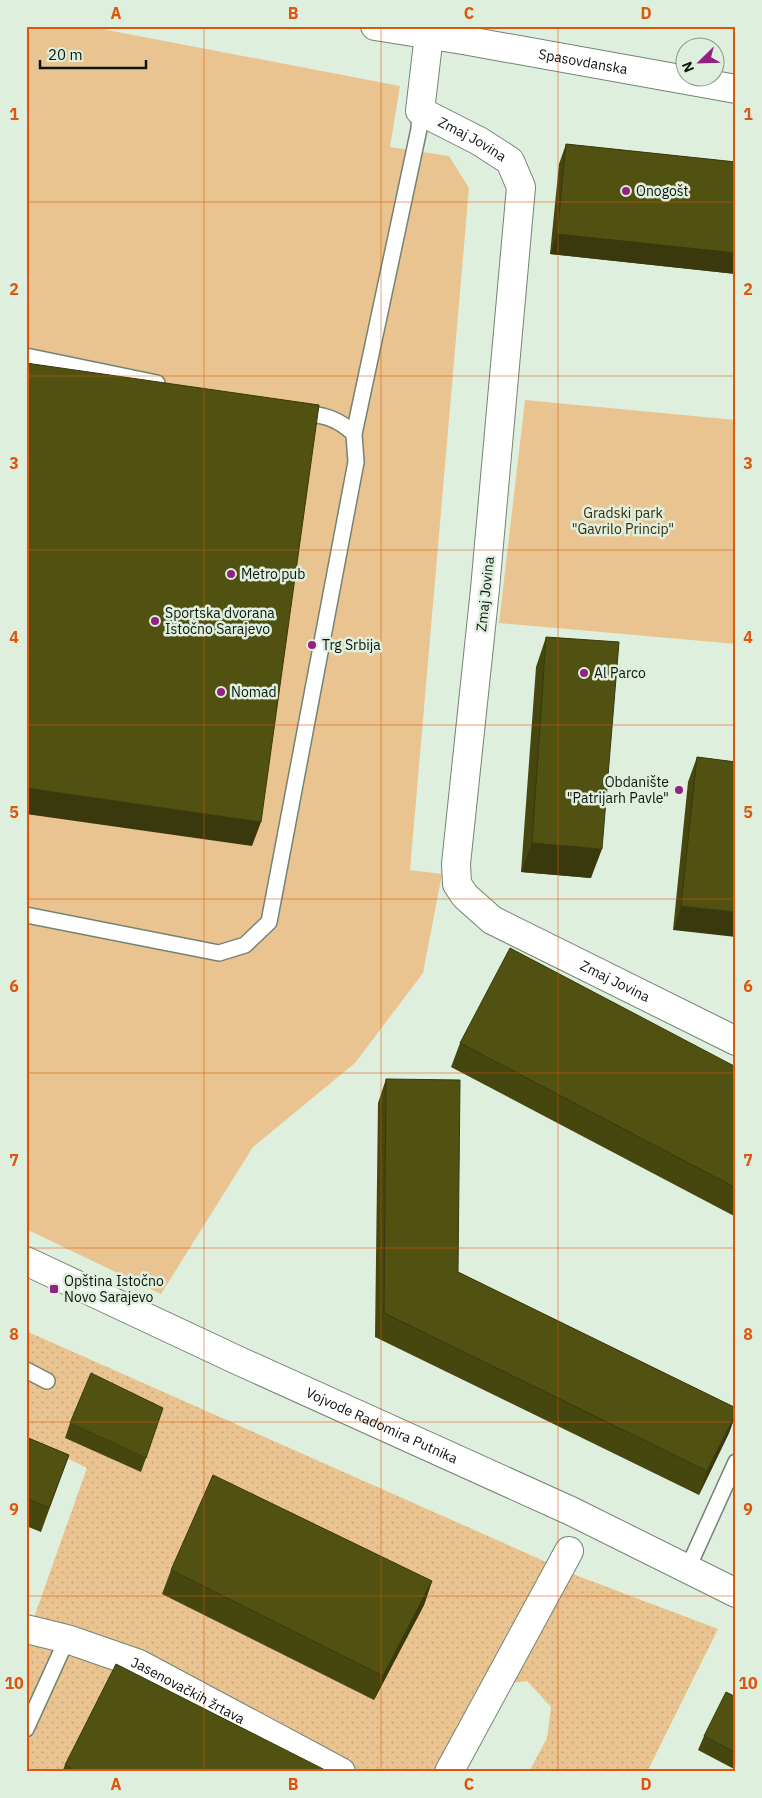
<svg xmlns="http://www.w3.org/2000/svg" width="762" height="1798" font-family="'IBM Plex Sans',sans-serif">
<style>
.grass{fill:url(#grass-dots)}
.park{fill:#eac490}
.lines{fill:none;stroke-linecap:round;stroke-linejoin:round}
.lane-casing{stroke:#748372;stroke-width:18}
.street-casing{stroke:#748372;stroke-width:30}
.secondary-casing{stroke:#748372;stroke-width:30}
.lane{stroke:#fff;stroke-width:15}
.street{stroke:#fff;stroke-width:28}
.secondary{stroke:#fff;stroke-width:28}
.wall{fill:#46460f}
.shaded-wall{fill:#39390d}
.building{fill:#515112;stroke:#39390d}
.grid{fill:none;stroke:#dd560c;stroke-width:1;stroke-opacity:0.55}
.poi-dot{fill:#922181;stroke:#dfefdd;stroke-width:2}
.labels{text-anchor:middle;stroke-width:5;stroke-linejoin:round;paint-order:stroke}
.street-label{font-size:14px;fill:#0d130d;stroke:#dfefdd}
.poi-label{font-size:14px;fill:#0d130d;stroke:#dfefdd;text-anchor:start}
.park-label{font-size:14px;fill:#3d2a0b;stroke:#dfefdd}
.neatline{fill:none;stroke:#dd560c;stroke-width:2}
.grid-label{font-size:16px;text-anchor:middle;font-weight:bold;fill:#dd560c}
</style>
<defs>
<pattern id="grass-dots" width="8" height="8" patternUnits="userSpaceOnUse" patternTransform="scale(1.25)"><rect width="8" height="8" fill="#eac490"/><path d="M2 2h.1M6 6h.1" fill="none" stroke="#c8a87b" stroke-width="1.8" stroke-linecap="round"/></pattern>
</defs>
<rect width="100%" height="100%" fill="#dfefdd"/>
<!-- grass -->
<path class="grass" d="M26,1331L578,1576L718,1629L647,1772H529L547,1738L551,1707L527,1681L504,1684L445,1772H26V1640L87,1468L26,1438Z"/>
<!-- park -->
<path class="park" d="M26,26H86L400,86L390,147L449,156L469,188L410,870L442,874L423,973L355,1063L253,1147L161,1294L26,1229Z
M525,400L736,420V644L499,623Z"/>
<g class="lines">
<defs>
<path id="lane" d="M26,356L157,383
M354,434L419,129L420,111
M26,915L219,953L245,945L269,922L356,462L354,434C336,416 322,416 297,411
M26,1370L47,1381
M687,1570L736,1462
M26,1729L67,1639"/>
<g id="street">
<path id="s1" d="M430,26L420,111L479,141L510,161L521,187L485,589L456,864L457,884L465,896L492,920L736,1041"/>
<path id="s2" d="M26,1629L67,1639L139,1664L341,1772"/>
<path d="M449,1772L569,1551"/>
</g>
<g id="secondary">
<path id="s3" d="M375,26L463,40L736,89"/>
<path id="s4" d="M26,1261L237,1360L571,1511L736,1593"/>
</g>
</defs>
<!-- lane casing -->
<use href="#lane" class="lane-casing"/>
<!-- street casing -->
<use href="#street" class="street-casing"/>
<!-- secondary casing -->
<use href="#secondary" class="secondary-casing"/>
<!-- lane -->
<use href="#lane" class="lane"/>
<!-- street -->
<use href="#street" class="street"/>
<!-- secondary -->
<use href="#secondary" class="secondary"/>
</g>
<!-- wall -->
<path class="wall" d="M566,144L736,162V274L550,254L559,164Z
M546,637L591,878L521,872L536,667Z
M697,757L736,762L673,930L688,782Z
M460,1043L736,1067V1217L451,1067Z
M386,1079L458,1272L736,1408V1414L729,1433L699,1495L375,1337L378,1103Z
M70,1423L146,1458L141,1472L65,1438Z
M26,1437L69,1455L41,1532L26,1526Z
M171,1570L432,1581L424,1605L374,1700L162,1594Z
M736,1697V1770L698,1750L704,1736Z
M65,1765L329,1772H62Z"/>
<!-- shaded-wall -->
<path class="shaded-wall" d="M557,234L736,253V274L550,254Z
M26,788L261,822L252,846L26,814Z
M532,843L602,849L591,878L521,872Z
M681,906L736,912V937L673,930Z
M736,1413L729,1433L699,1495L707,1471Z
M432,1581L424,1605L374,1700L383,1676Z"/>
<!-- building -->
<path class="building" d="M566,144L736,162V253L557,234Z
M26,363L319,405L261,822L26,788Z
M546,637L619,642L602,849L532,843Z
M697,757L736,762V912L681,906Z
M510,948L736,1067V1188L460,1043Z
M386,1079L460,1080L458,1272L736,1408V1413L707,1471L384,1313Z
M91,1373L163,1408L146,1458L70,1423Z
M26,1437L69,1455L49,1508L26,1498Z
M213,1475L432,1581L383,1676L171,1570Z
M116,1664L329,1772H78L65,1765Z
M726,1692L736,1697V1753L704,1736Z"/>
<!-- grid -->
<path class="grid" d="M204,26V1772M381,26V1772M558,26V1772M26,202H736M26,376H736M26,550H736M26,725H736M26,899H736M26,1073H736M26,1248H736M26,1422H736M26,1596H736"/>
<!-- markers -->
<g class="poi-dot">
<circle cx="626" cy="191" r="5"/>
<circle cx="231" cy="574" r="5"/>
<circle cx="155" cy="621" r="5"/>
<circle cx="312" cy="645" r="5"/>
<circle cx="584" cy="673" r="5"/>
<circle cx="221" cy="692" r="5"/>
<circle cx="679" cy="790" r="5"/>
<rect x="49" y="1284" width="10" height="10" rx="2.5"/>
</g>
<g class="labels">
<!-- street labels -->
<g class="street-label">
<text dy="5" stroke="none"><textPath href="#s3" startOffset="211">Spasovdanska</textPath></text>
<text dy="5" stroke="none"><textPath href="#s1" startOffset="145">Zmaj Jovina</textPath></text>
<text transform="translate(485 594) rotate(-84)" y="5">Zmaj Jovina</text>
<text dy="5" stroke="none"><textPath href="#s1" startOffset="1105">Zmaj Jovina</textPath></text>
<text dy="5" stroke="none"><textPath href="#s4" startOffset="392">Vojvode Radomira Putnika</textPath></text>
<text dy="5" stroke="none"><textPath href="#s2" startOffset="174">Jasenovačkih žrtava</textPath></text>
</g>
<!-- poi labels -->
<g class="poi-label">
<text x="636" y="196">Onogošt</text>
<text x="241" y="579">Metro pub</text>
<text x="165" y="618">Sportska dvorana<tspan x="165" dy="16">Istočno Sarajevo</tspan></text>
<text x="322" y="650">Trg Srbija</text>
<text x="594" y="678">Al Parco</text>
<text x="231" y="697">Nomad</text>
<text x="669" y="787" text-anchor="end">Obdanište<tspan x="669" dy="16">"Patrijarh Pavle"</tspan></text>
<text x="64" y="1286">Opština Istočno<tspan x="64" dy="16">Novo Sarajevo</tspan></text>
</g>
<!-- park labels -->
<g class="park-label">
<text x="623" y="518">Gradski park<tspan x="623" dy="16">"Gavrilo Princip"</tspan></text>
</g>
</g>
<!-- border -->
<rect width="762" height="1798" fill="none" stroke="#dfefdd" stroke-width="55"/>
<!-- north arrow -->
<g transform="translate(700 62) rotate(247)"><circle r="24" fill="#dfefdd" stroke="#8b978a"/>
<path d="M0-4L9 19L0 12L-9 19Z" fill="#922181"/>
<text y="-8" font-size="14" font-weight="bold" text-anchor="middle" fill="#0d130d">N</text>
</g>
<!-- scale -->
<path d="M40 60v8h106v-8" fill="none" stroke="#0d130d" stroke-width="2.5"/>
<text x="48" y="60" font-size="15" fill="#0d130d" stroke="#dfefdd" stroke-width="4" paint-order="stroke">20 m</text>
<rect x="28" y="28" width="706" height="1742" class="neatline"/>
<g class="grid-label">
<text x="116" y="19">A</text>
<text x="293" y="19">B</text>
<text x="469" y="19">C</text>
<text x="646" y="19">D</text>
<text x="14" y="120">1</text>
<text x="748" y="120">1</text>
<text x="14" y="295">2</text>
<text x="748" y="295">2</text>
<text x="14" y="469">3</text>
<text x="748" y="469">3</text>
<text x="14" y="643">4</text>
<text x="748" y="643">4</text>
<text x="14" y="818">5</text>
<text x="748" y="818">5</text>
<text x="14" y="992">6</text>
<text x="748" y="992">6</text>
<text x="14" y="1166">7</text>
<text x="748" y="1166">7</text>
<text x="14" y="1340">8</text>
<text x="748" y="1340">8</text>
<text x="14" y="1515">9</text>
<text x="748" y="1515">9</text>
<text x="14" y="1689">10</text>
<text x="748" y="1689">10</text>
<text x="116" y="1790">A</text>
<text x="293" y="1790">B</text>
<text x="469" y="1790">C</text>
<text x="646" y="1790">D</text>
</g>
</svg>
